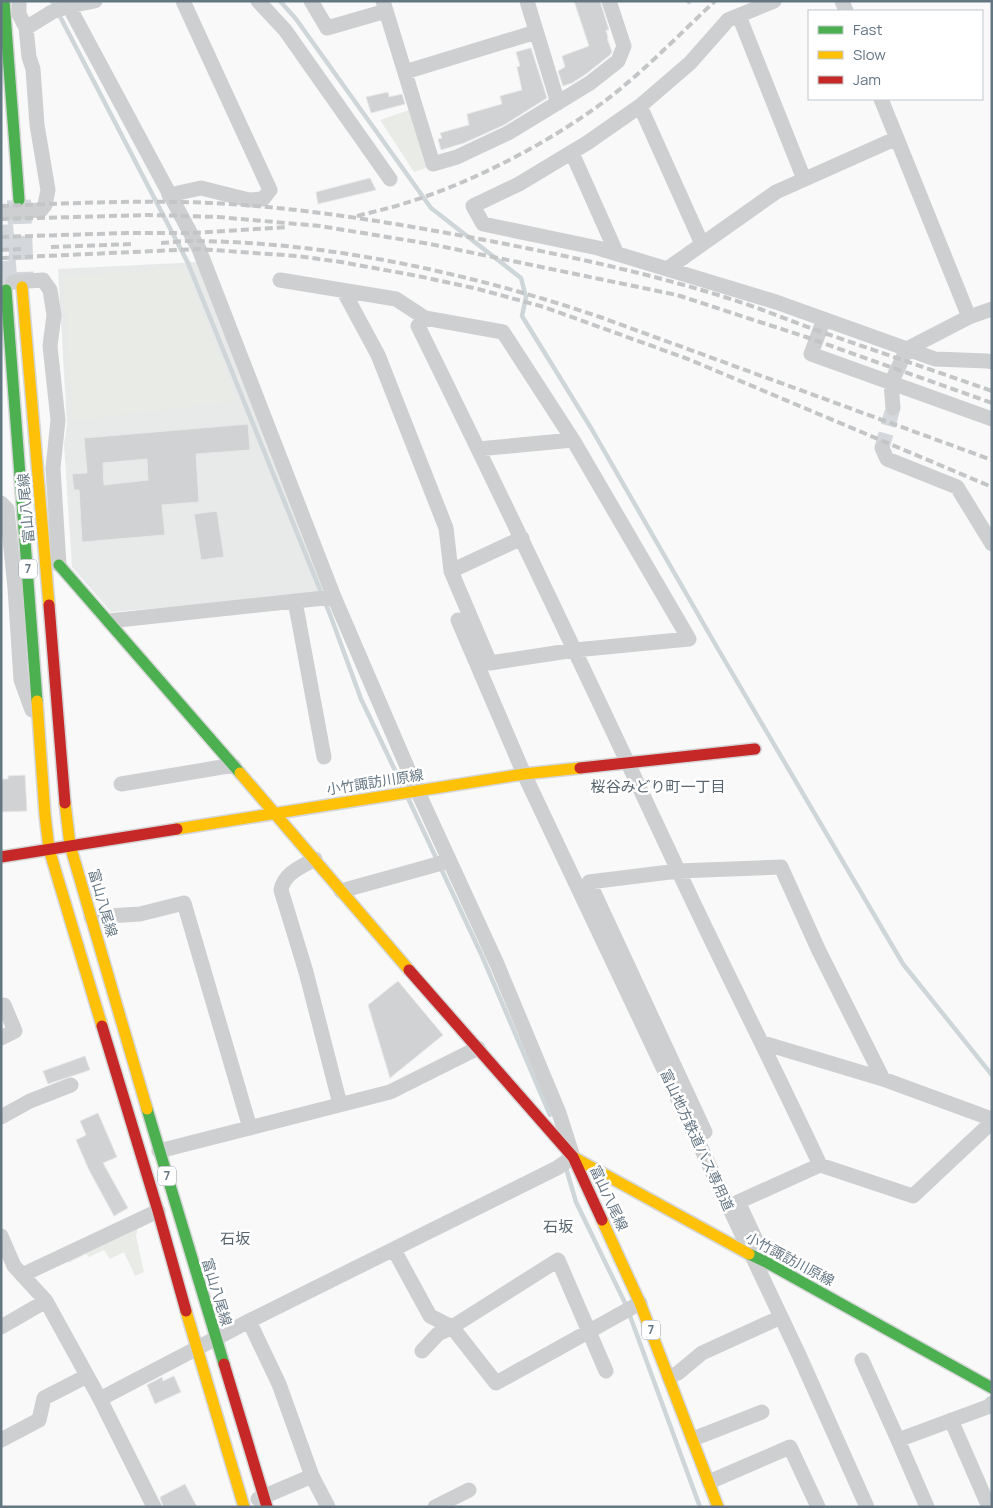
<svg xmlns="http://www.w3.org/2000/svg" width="993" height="1508" font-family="Manrope,'Noto Sans JP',sans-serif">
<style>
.built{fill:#e8e9e9}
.green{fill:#e8ebe6}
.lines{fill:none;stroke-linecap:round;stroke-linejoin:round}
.stream{stroke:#ced6d9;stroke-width:4.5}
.building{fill:#d0d2d3;stroke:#e8e8e8;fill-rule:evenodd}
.street-tunnel{stroke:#d4d8dc;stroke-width:15;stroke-dasharray:15 8;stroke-linecap:butt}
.primary-tunnel{stroke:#d4d8dc;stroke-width:24;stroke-dasharray:24 12;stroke-linecap:butt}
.fast-casing{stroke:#d5d6d7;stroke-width:14}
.slow-casing{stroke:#d5d6d7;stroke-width:14}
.jam-casing{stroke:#d5d6d7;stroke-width:14}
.street{stroke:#cecfd0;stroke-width:15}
.fast{stroke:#4caf50;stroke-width:11}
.slow{stroke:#ffc107;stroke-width:11}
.jam{stroke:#c62828;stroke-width:11}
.rail{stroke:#c3c5c6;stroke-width:4;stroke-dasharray:8 4;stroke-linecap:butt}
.labels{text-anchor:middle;stroke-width:5;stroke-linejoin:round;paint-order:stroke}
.shield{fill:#fff;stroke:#939fa8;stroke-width:1}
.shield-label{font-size:12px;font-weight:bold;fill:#657683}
.street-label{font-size:14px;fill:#657683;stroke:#fff}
.neighbourhood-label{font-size:15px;fill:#57646e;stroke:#fff}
</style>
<rect width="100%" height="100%" fill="#f9f9f9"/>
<!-- built -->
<path class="built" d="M199,262L326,587L316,595L111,612L72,567L64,444L67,425L58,269Z"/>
<!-- green -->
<path class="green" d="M409,110L426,168L414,172L380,120Z
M185,268L237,401L73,421L63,276Z
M139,1222L136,1236L144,1272L135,1276L124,1252L110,1259L104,1250L89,1257L86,1254L69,1263L65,1255Z"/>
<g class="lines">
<!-- stream -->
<path class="stream" d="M52,1L188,263L331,617L361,699L403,787
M280,1L296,19L431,208L521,278L526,297L522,316L591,428L718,649L903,964L992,1075
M688,1L689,2
M408,798L482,956L550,1115
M566,1168L576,1202L626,1305L700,1507"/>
</g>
<!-- building -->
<path class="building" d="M574,1H600L609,30H606L608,38H607L612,52L610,55L586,74L572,83L563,86L558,71L565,67L562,56L589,46Z
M531,48L547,98L504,125L464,143L441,150L438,139L442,138L440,133L469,125L467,114L502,104L500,96L522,90L517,67L520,66L516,52Z
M388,92L389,97L402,94L405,104L371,113L366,97Z
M370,178L376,190L318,204L316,192Z
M248,424L250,450L196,454L199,502L162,505L165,535L82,542L79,490H74L72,474L87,473L84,438ZM147,459L148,480L104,485L103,463Z
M217,511L224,557L201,560L194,514Z
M25,775L27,811L1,812V779H8V776Z
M398,981L443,1035L390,1078L368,1005Z
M85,1056L90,1070L48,1084L43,1071Z
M98,1113L117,1157L103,1163L128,1208L114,1216L89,1170L76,1140L86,1135L80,1121Z
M174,1376L181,1392L155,1404L147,1385L162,1377L163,1381Z
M185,1484L197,1507H163L160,1497Z"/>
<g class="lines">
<!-- street-tunnel -->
<path class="street-tunnel" d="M882,448L893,408"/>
<!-- primary-tunnel -->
<path class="primary-tunnel" d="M19,200L22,287
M1,225L6,290"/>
<defs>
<path id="fast" d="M4,1L19,200
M6,290L37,701
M59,565L240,773
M147,1109L224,1364
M749,1254L766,1262L992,1388"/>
<path id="slow" d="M22,287L49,605
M37,701L45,815L49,849L102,1026
M240,773L409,970
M65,803L70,845L147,1109
M177,829L524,774L580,768
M573,1157L749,1254
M602,1220L640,1303L718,1507
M186,1311L244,1507"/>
<path id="jam" d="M49,605L65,803
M580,768L755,749
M1,857L177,829
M409,970L573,1157L602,1220
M102,1026L158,1211L186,1311
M224,1364L267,1507"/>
</defs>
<!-- fast casing -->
<use href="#fast" class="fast-casing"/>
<!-- slow casing -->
<use href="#slow" class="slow-casing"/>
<!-- jam casing -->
<use href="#jam" class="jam-casing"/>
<!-- street -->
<path class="street" d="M66,1L199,249L334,597L417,790L497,964L559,1113L573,1157L557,1168L249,1321L100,1399
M258,1L285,30L390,179
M311,1L327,28L386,11
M383,1L433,164L457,157L508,133L590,83L618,61L624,46L609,1
M527,1L558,103
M774,1L728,20L690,63L640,106L587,143L519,184L473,206L483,224L598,248L776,302L935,359L987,361L992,362
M842,1L846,11
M739,16L804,179
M26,28L52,12L69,6L95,1
M405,72L536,32
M881,99L969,317
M640,106L702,244
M572,153L617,254
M169,195L201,188L249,200L263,199L270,190L183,1
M1,213L41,210L45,205L48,190L37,125L33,69L29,57L26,28L19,14V1
M667,269L776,192L897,138
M280,280L396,299L425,318
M13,282L43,280L50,290L54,315L50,346L58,420L53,468L59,565
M344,292L378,355L446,528L451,571
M824,319L811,354L992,419
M893,408L891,383L907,349L969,317L992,309
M573,440L503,332L425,318L418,326C507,507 593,688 678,870C724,969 774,1066 820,1165
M882,448L887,459L957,487L992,544
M478,449L573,440L689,639L575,650L490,663L451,571L522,538
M1,503L7,509L15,588L21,680L32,710
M295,601L324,757
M458,620L524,774L799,1355L867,1507
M109,621L334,597
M121,784L222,767L234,766
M315,859C301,867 284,873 281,890L306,972L340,1104
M341,891L449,861
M91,917L140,914L184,903L250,1128
M1,1038L15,1031L4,1005
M763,1043L883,1079L992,1119
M1,1117L30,1101L71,1085
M705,1132L589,882L678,871L781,867L819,951L883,1079
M159,1151L390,1092L478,1048
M738,1202L820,1165L913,1196L992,1122
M741,1208L766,1262
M1,1236L14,1266L46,1301L100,1399L154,1507
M394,1250L430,1316L452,1327L496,1383L640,1303
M22,1275L158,1211
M249,1321L279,1384L312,1476L258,1499
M1,1327L46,1301
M422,1351L438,1334L452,1327L558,1260L606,1371
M862,1360L898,1440
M669,1377L678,1373L702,1353L781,1317
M951,1420L989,1507
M693,1439L762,1412
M1,1440L39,1420L44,1398L87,1376
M312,1476L328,1507
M709,1482L790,1447L818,1507
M435,1507L469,1490
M927,1507L898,1440L990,1406L992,1403"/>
<!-- fast -->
<use href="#fast" class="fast"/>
<!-- slow -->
<use href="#slow" class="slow"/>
<!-- jam -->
<use href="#jam" class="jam"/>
<!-- rail -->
<path class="rail" d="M1,206C71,203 141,200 211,203C294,207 376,220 458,235C555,253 653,273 746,304C769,312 791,321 813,329C873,350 932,370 992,391
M357,216C372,212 387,209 402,204C471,184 557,139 614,94C649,66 682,32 715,1
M1,219L148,215L218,217L320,226L430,244L677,295L806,337L992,403
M1,237L127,233H191L288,227
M161,243C170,243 179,241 188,241C325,241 470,273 600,317L992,460
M51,247L134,244
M1,250L21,249
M1,258L199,249L297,256L341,262L418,276L478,289L544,307L688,359L992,487"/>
</g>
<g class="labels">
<!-- shield labels -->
<g class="shield">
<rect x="19" y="559.5" width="18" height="19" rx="4"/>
<rect x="158" y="1166.5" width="18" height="19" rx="4"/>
<rect x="642" y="1320.5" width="18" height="19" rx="4"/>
</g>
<g class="shield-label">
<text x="28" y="573">7</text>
<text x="167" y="1180">7</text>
<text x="651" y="1334">7</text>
</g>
<!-- street labels -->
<g class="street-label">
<text transform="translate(26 508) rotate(-95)" y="5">富山八尾線</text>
<text transform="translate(375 782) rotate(-9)" y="5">小竹諏訪川原線</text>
<text transform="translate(103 903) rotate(74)" y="5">富山八尾線</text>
<text transform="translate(697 1140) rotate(65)" y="5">富山地方鉄道バス専用道</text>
<text transform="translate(609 1198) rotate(65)" y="5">富山八尾線</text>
<text transform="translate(790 1259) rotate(28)" y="5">小竹諏訪川原線</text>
<text transform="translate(217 1292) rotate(73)" y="5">富山八尾線</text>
</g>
<!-- neighbourhood labels -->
<g class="neighbourhood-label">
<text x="658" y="792">桜谷みどり町一丁目</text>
<text x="558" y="1232">石坂</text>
<text x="235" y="1244">石坂</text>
</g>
</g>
<!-- border -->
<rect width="993" height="1508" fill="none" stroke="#657683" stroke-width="5"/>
<!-- legend -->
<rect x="808" y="10" width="175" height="90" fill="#ffffff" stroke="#c1c8cd"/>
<rect x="818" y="26" width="25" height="8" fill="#4caf50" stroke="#c1c8cd"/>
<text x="853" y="35" font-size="15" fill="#657683">Fast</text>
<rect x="818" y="51" width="25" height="8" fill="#ffc107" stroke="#c1c8cd"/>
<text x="853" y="60" font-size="15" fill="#657683">Slow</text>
<rect x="818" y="76" width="25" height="8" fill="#c62828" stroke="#c1c8cd"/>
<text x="853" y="85" font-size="15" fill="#657683">Jam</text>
</svg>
